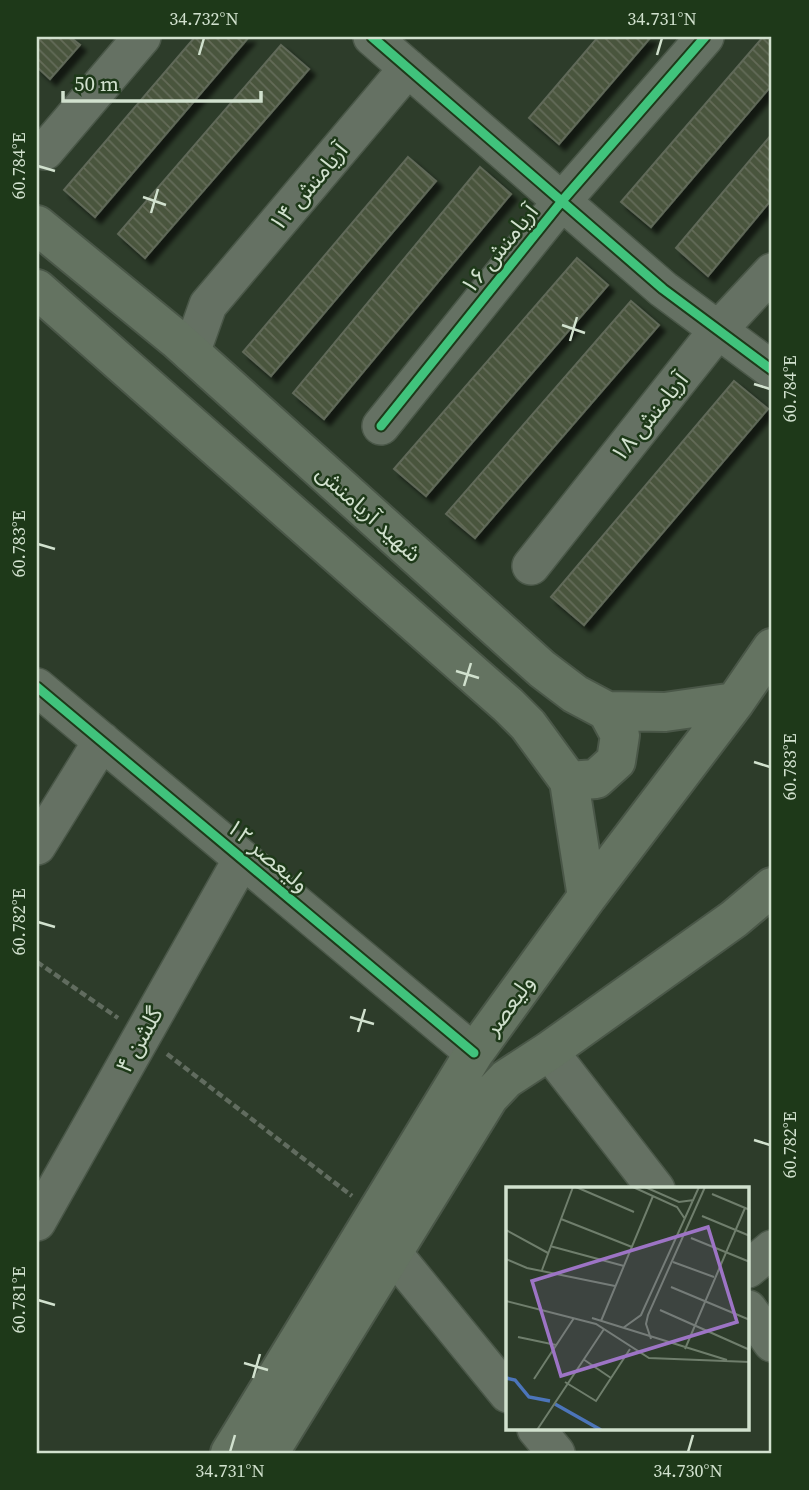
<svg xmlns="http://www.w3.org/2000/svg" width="809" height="1490" font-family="'Source Serif 4','Noto Sans Arabic',serif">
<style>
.building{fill:url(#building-back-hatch);stroke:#606959;stroke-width:2;filter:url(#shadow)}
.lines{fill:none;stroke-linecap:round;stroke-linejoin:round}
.minor-casing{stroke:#4a5748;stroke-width:40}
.major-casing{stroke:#4a5748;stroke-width:42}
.path{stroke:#616c5f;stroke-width:4.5;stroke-dasharray:7 3.5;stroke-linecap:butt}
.minor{stroke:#657163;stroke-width:37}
.major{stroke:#647361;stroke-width:38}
.cycleway-casing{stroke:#1e3919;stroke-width:13}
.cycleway{stroke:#40c37c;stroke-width:9}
.ticks{fill:none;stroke:#d1e1ce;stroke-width:2.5}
.labels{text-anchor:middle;stroke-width:5;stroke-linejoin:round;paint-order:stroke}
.street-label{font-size:23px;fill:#d1e1ce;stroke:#1e3919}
.inset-river{fill:none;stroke:#4c75ba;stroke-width:3.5}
.inset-road{fill:none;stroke:#6f7e6c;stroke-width:2}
.view{fill:#9d74c5;fill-opacity:0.15;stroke:#9d74c5;stroke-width:3.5}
.inset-edge{fill:none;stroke:#d1e1ce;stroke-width:3.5}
.neatline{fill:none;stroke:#d1e1ce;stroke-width:2.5}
.ticks-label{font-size:18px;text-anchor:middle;fill:#d1e1ce}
</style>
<defs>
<pattern id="building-back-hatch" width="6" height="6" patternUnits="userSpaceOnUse" patternTransform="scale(1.75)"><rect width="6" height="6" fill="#4a543d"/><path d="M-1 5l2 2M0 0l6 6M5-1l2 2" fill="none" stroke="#636c58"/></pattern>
<filter id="shadow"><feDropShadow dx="6" dy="6" stdDeviation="2" flood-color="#0009"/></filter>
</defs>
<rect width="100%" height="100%" fill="#2d3c2a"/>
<!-- building -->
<path class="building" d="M37,37H70L80,45L50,79L37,67Z
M195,37H249L95,217L64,190Z
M598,37H651L559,144L529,118Z
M763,37H772V85L651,227L621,202Z
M281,45L309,69L145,258L118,234Z
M772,134V199L708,276L676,248Z
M408,157L436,181L271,376L243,352Z
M480,167L511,194L324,419L293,393Z
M577,258L608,285L426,496L394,469Z
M631,301L659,325L475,538L446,514Z
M734,381L768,409L584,625L551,597Z"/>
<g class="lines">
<defs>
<path id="minor" d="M372,37L663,289L772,370
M45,151L142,37
M191,353L208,305L408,68
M381,426L562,201L705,37
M531,566L718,330L772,272
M37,687L474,1053
M37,846L102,741
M549,1051L656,1189
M37,1222L242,859
M392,1252L508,1394
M748,1269L772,1249
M748,1309L772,1343
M536,1429L556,1453"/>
<path id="major" d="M37,225L176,339L542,669L575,694L607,711L665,712L735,702
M37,289L508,705L528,725L569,781L587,897
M569,781L596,779L616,761L620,735L607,711
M230,1453L474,1053L587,897L735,702L772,648
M269,1453L489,1097L506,1079L549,1051L734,919L772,887"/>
</defs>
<!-- minor casing -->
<use href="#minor" class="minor-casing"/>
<!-- major casing -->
<use href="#major" class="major-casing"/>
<!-- path -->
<path class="path" d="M37,962L118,1018
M167,1054L352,1196"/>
<!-- minor -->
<use href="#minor" class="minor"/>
<!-- major -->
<use href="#major" class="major"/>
<defs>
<path id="cycleway" d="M372,37L663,289L772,370
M381,426L562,201L705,37
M37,687L474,1053"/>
</defs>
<!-- cycleway casing -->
<use href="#cycleway" class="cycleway-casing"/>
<!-- cycleway -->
<use href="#cycleway" class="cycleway"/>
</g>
<!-- ticks -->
<path class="ticks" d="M199,55L204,38M657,55L662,38M38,166L55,171M143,197L166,205M151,213L158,189M562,325L585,333M570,341L577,317M754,384L770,389M38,544L55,549M456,671L479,678M464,686L471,663M754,762L770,767M38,922L55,927M350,1017L374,1024M358,1032L365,1009M754,1140L770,1145M38,1300L55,1305M244,1363L268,1370M253,1378L260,1354M230,1452L235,1435M688,1452L693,1435"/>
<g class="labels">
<!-- street labels -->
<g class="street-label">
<text transform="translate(308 187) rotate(-50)" y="8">آریامنش ۱۴</text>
<text transform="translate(499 249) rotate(-51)" y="8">آریامنش ۱۶</text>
<text transform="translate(649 417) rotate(-51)" y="8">آریامنش ۱۸</text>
<text transform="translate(369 513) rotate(42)" y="8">شهید آریامنش</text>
<text transform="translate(268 855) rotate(40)" y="8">ولیعصر ۱۲</text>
<text transform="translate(509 1005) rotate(-54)" y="8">ولیعصر</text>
<text transform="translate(139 1040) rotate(-61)" y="8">گلشن ۴</text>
</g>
</g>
<!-- overview -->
<g transform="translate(506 1187)">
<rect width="243" height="243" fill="#2d3c2a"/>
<path class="inset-river" d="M0,191L9,193L23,210L44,214M49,217L95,243"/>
<path class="inset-road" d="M70,0L128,25M127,0L171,20L179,32M139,0L173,15L188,13M206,7L244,23M196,29L244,49M55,32L126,60M0,43L42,66M185,51L244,75M44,59L118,79M0,72L21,81L109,99M167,75L208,90M36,83L67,0M165,100L244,133M0,114L90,137L143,171L244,175M154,123L244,163M86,131L221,173M95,134L147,9M117,141L135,128L193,0M12,150L50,158M145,152L140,137L142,128L199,0M179,162L239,21M77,172L105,191M28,192L68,131M59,195L90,214L124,162M31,243L98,142"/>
<path class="view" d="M202,40L231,135L55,189L26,94Z"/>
<rect width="243" height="243" class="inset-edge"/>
</g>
<!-- border -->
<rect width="809" height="1490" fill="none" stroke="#1e3919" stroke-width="77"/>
<!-- scale -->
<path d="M63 91v10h198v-10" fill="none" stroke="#d1e1ce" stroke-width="3.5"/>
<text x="74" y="91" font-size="21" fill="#d1e1ce" stroke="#1e3919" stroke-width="5" paint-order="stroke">50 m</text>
<rect x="38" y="38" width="732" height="1414" class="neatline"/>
<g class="ticks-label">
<text x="204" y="25">34.732°N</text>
<text x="662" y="25">34.731°N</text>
<text transform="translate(19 166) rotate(-90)" y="6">60.784°E</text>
<text transform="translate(790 389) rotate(-90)" y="6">60.784°E</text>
<text transform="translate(19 544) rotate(-90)" y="6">60.783°E</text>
<text transform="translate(790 767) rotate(-90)" y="6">60.783°E</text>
<text transform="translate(19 922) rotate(-90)" y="6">60.782°E</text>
<text transform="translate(790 1145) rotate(-90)" y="6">60.782°E</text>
<text transform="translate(19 1300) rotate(-90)" y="6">60.781°E</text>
<text x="230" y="1477">34.731°N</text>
<text x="688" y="1477">34.730°N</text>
</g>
</svg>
